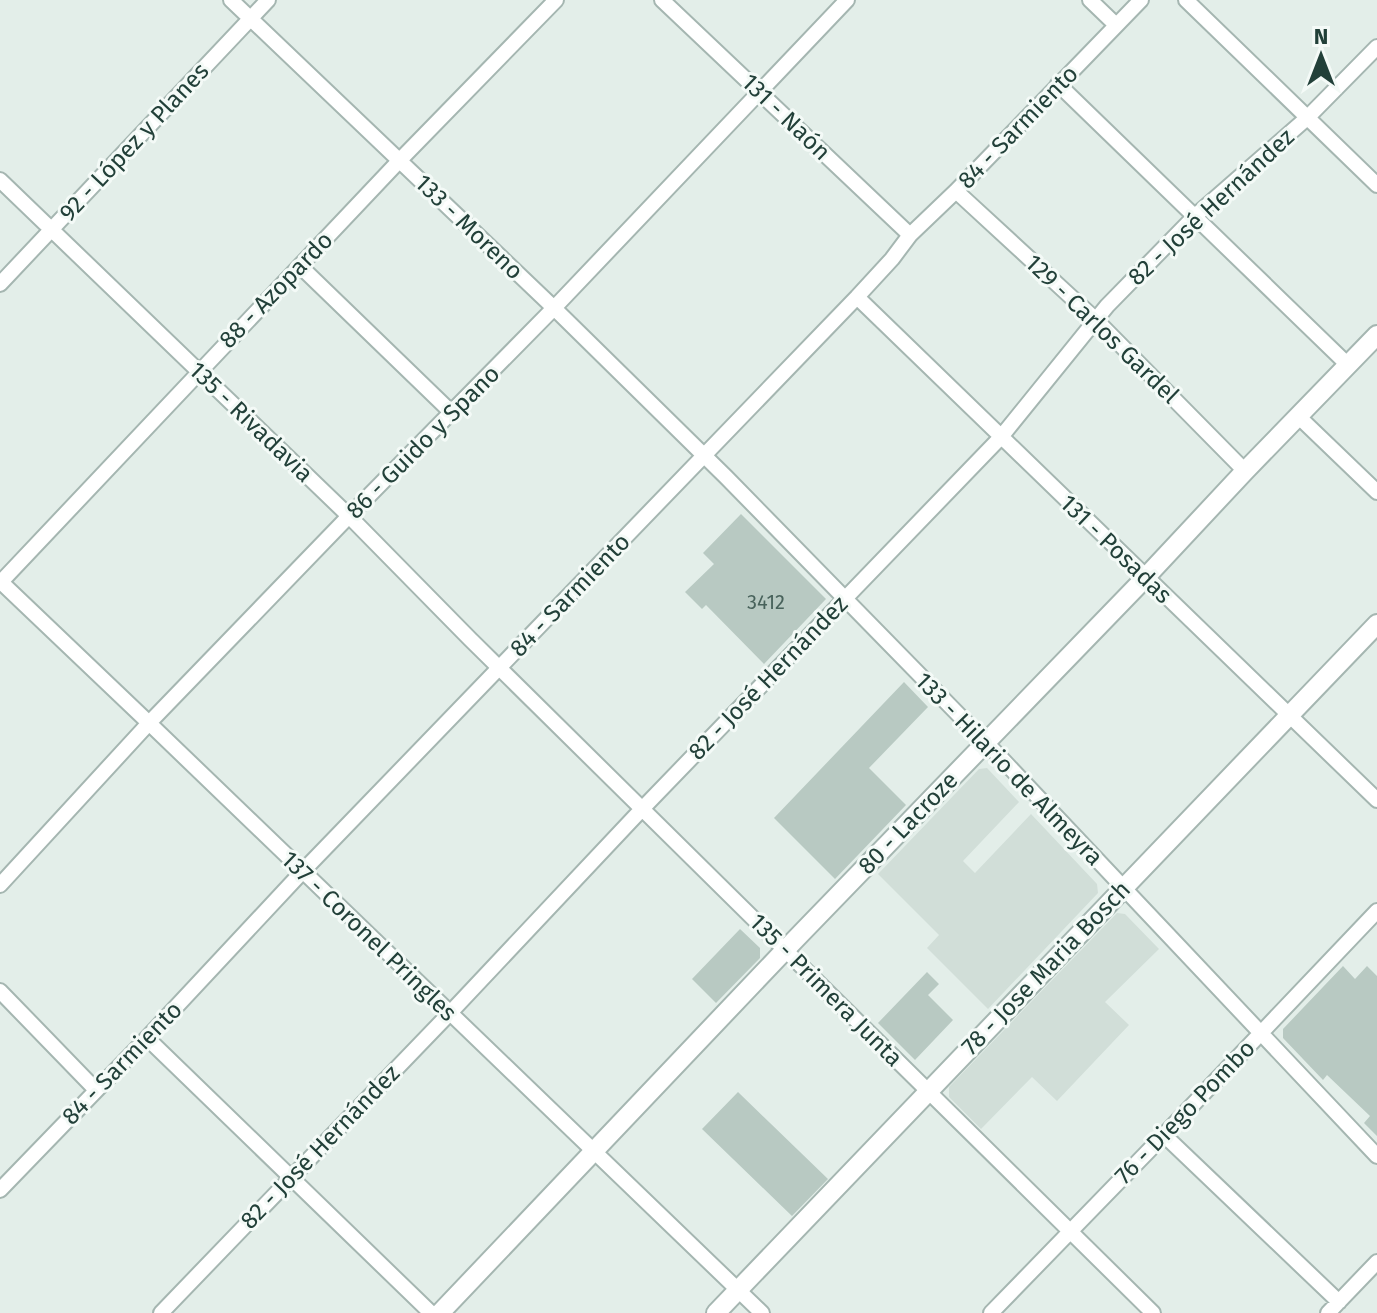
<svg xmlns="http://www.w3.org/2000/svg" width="1377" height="1313" font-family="'Fira Sans',sans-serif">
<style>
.built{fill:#d1ded8}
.building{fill:#b8c9c2}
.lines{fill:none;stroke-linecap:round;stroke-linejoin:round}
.minor-casing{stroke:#a5b6b1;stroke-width:18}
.tertiary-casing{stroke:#a5b6b1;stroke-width:22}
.minor{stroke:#fff;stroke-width:14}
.tertiary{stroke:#fff;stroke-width:18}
.labels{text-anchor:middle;stroke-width:6;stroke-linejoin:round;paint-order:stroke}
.number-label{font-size:20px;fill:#48625b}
.street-label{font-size:24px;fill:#224039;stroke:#f4faf7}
</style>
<rect width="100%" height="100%" fill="#e3eee9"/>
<!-- built -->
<path class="built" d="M987,768L1019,802L963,861L975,873L1031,814L1097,884L1098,893L988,1009L927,948L939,935L878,874L979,769Z
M1117,913L1125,914L1159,949L1105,1002L1129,1025L1057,1101L1032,1077L981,1129L949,1097V1087Z"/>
<!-- building -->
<path class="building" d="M741,514L826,599L764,664L706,605L702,609L685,592L714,564L703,553Z
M904,682L928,707L869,768L906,805L835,879L774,818Z
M740,929L760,948V958L716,1003L692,979Z
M1343,966L1355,979L1367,966L1377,976V1136L1364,1123L1370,1116L1327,1075L1323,1080L1283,1038V1029Z
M927,972L939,984L928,995L953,1020L915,1060L878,1023Z
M738,1092L828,1179L792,1216L702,1129Z"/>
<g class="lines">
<defs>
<path id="minor" d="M231,0L554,308L726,477L1001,758L1377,1156
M662,0L910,235
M1090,0L1116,25
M1186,0L1377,185
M1058,84L1348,365
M0,180L349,516L470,639L1153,1313
M956,191L1095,319L1245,471
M300,266L452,413
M0,284L268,0
M857,297L1377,800
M1299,417L1377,492
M0,581L149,723L762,1313
M0,583L399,161L556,0
M0,885L149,723L349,516L554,308L847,0
M0,991L96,1090
M147,1038L431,1313
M1164,1135L1339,1302
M0,1190L147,1038L302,872L857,297L892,259L910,235L956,191L1141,0
M161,1313L449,1014L642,809L1001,437L1107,306L1195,216L1307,118L1377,47
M991,1313L1164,1135L1377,911
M1328,1313L1377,1262"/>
<path id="tertiary" d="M440,1313L786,949L1145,578L1245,471L1377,335
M716,1313L1377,624"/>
</defs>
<!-- minor casing -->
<use href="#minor" class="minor-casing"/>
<!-- tertiary casing -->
<use href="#tertiary" class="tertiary-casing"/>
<!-- minor -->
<use href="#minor" class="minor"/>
<!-- tertiary -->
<use href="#tertiary" class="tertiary"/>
</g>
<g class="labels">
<!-- number labels -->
<g class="number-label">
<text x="766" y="609">3412</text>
</g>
<!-- street labels -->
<g class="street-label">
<text transform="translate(786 117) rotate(44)" y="8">131 - Naón</text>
<text transform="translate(1018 127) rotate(-46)" y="8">84 - Sarmiento</text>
<text transform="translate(134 142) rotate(-47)" y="8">92 - López y Planes</text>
<text transform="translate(1211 207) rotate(-43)" y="8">82 - José Hernández</text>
<text transform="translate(469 227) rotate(44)" y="8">133 - Moreno</text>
<text transform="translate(276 290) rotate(-46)" y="8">88 - Azopardo</text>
<text transform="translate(1102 329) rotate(44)" y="8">129 - Carlos Gardel</text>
<text transform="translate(251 422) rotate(44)" y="8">135 - Rivadavia</text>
<text transform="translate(423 442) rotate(-45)" y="8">86 - Guido y Spano</text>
<text transform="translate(1116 549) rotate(44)" y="8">131 - Posadas</text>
<text transform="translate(570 595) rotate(-46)" y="8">84 - Sarmiento</text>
<text transform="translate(768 678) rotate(-46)" y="8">82 - José Hernández</text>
<text transform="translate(1009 769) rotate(46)" y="8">133 - Hilario de Almeyra</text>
<text transform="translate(908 823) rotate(-46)" y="8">80 - Lacroze</text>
<text transform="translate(369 936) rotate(44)" y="8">137 - Coronel Pringles</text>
<text transform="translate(1046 968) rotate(-46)" y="8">78 - Jose Maria Bosch</text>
<text transform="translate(826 990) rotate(45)" y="8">135 - Primera Junta</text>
<text transform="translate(122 1063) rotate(-46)" y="8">84 - Sarmiento</text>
<text transform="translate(1185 1112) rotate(-46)" y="8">76 - Diego Pombo</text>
<text transform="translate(320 1147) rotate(-46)" y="8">82 - José Hernández</text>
</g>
</g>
<!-- north arrow -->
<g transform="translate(1321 56)" stroke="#f4faf7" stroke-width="6" paint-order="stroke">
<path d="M0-6L14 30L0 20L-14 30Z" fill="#224039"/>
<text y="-12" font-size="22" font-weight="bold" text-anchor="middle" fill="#224039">N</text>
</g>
</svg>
